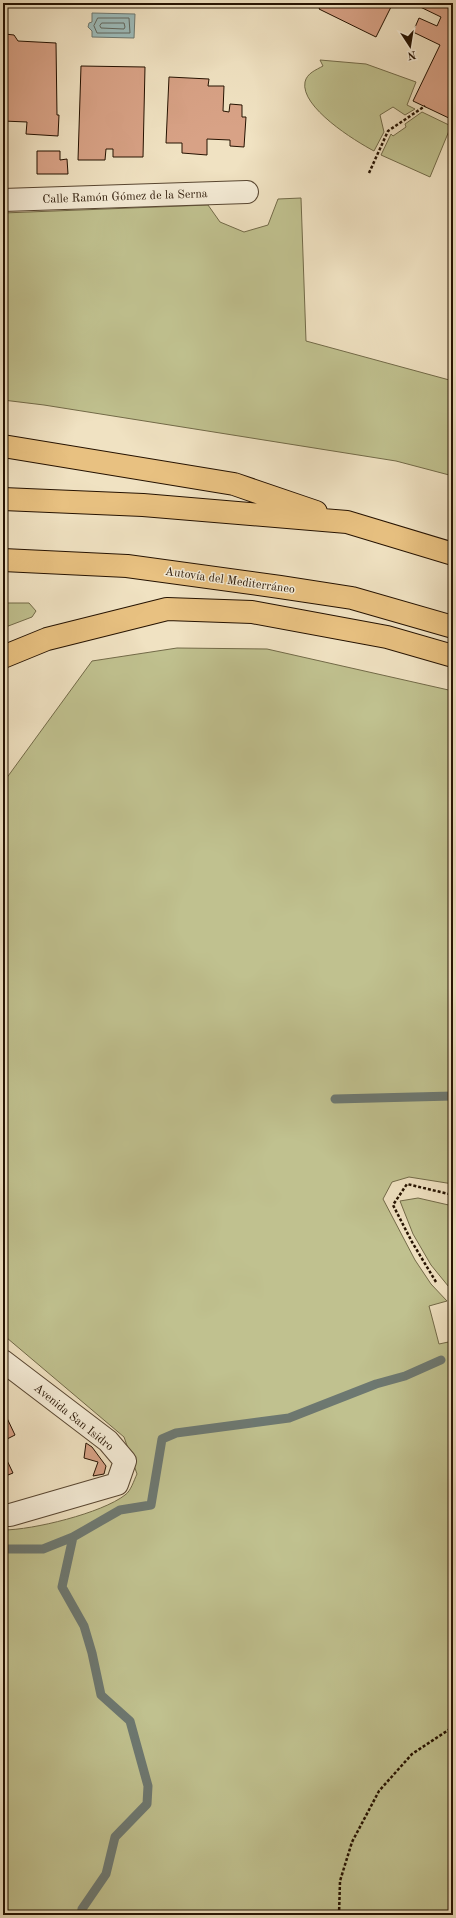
<svg xmlns="http://www.w3.org/2000/svg" width="456" height="1918" font-family="'Old Standard TT',serif">
<style>
.green{fill:#c0c18f;stroke:#726a48}
.water{fill:#9dbcbb;stroke:#6d7871}
.lines{fill:none;stroke-linecap:round;stroke-linejoin:round}
.shore{stroke:#61675e;stroke-width:1}
.stream{stroke:#6d7871;stroke-width:9}
.building{fill:#d8a286;stroke:#251201}
.street-casing{stroke:#584631;stroke-width:24}
.highway-casing{stroke:#251201;stroke-width:24}
.path{stroke:#251201;stroke-width:2.5;stroke-dasharray:3 2;stroke-linecap:butt}
.street{stroke:#f5ecd7;stroke-width:22}
.highway{stroke:#e8c181;stroke-width:22}
.labels{text-anchor:middle;stroke-width:3;stroke-linejoin:round;paint-order:stroke}
.street-label{font-size:12px;fill:#251201;stroke:#f5ecd7}
</style>
<rect width="100%" height="100%" fill="#f0e2c2"/>
<filter id="stains"><feTurbulence type="fractalNoise" baseFrequency=".005" numOctaves="4"/><feColorMatrix values="0 0 0 0 .2 0 0 0 0 .09 0 0 0 0 .02 0 0 0 .5 -.17"/></filter>
<radialGradient id="worn" r=".72"><stop offset=".6" stop-color="#630" stop-opacity="0"/><stop offset="1" stop-color="#630" stop-opacity=".3"/></radialGradient>
<!-- green -->
<path class="green" d="M320,60L366,64L416,82L407,105L415,109L405,115L393,107L380,115L384,132L374,151C355,141 300,107 305,82C307,73 316,70 323,66Z
M422,112L451,126L430,177L381,155L391,134L393,136L406,127L405,124Z
M301,198L306,341L453,381V476L396,461L44,405L3,400V213L208,205L220,222L244,232L268,225L278,199Z
M3,603H29L36,611L32,617L3,628Z
M177,648L267,649L453,691V1184L409,1177L392,1182L383,1199L415,1260L431,1284L447,1301L429,1306L439,1344L453,1341V1915H3V1530C33,1530 102,1513 125,1495C131,1491 134,1480 137,1474L124,1437L7,1338L3,1277V783L92,661Z
M418,1198L453,1206V1292L431,1265L413,1234L400,1201Z"/>
<!-- water -->
<path class="water" d="M92,13L135,14L134,38L92,37V31L88,27L89,23L92,22Z"/>
<g class="lines">
<!-- shore -->
<path class="shore" d="M98,18H129L130,33H97L94,26Z
M102,23H124L125,27L124,29L101,28L100,26Z"/>
<!-- stream -->
<path class="stream" d="M335,1099L453,1096
M73,1537L62,1587L84,1626L92,1653L101,1695L130,1721L148,1786L147,1804L115,1837L106,1874L82,1909L81,1915
M3,1549H43L73,1537L120,1510L151,1505L162,1439L176,1433L289,1418L376,1384L405,1376L441,1360"/>
</g>
<!-- building -->
<path class="building" d="M322,3H393L376,37L319,9Z
M412,3H453V120L413,101L440,45L413,32L419,18L437,26L441,17Z
M5,34L14,35L18,41L56,43L57,115H59L58,136L26,134L27,122L3,121V35Z
M81,66L145,67L143,157H113V149H106L105,160H78Z
M169,77L209,79L208,86H224L223,111L229,112L230,104L242,105V117H246L244,147L230,146V140L207,139V155L182,153V143H166Z
M37,151H60V160L67,159L68,174H37Z
M6,1416L15,1435L3,1441V1418Z
M86,1443L92,1447L106,1466L104,1474L93,1476L98,1462L84,1458Z
M3,1452L13,1473L3,1477Z"/>
<g class="lines">
<defs>
<path id="street" d="M3,200L247,192
M3,1361L108,1441L125,1461L117,1484L10,1515H3"/>
<path id="highway" d="M3,446L234,484L316,512
M3,499L143,505L347,522L453,554
M3,560L127,566L280,587L352,598L453,627
M3,657L47,639L167,609L252,612L387,637L453,656"/>
</defs>
<!-- street casing -->
<use href="#street" class="street-casing"/>
<!-- highway casing -->
<use href="#highway" class="highway-casing"/>
<!-- path -->
<path class="path" d="M369,173L388,131L425,106
M436,1282L412,1242L393,1205L407,1184L453,1195
M339,1915L340,1881L352,1842L379,1791L412,1754L453,1727"/>
<!-- street -->
<use href="#street" class="street"/>
<!-- highway -->
<use href="#highway" class="highway"/>
</g>
<g class="labels">
<!-- street labels -->
<g class="street-label">
<text transform="translate(125 196) rotate(-2)" y="4">Calle Ramón Gómez de la Serna</text>
<text transform="translate(230 580) rotate(8)" y="4">Autovía del Mediterráneo</text>
<text transform="translate(74 1417) rotate(39)" y="4">Avenida San Isidro</text>
</g>
</g>
<!-- margin -->
<rect width="456" height="1918" fill="none" stroke="#f0e2c2" stroke-width="16"/>
<rect x="4" y="4" width="448" height="1910" fill="none" stroke="#251201" stroke-width="2"/>
<rect x="8" y="8" width="440" height="1902" fill="none" stroke="#251201"/>
<!-- north arrow -->
<g transform="translate(410 46) rotate(168)" stroke="#f5ecd7" stroke-width="3" paint-order="stroke">
<path d="M0-3L7 15L0 10L-7 15Z" fill="#251201"/>
<text y="-6" font-size="11" font-weight="bold" text-anchor="middle" fill="#251201">N</text>
</g>
<rect width="100%" height="100%" filter="url(#stains)"/>
<rect width="100%" height="100%" fill="url(#worn)"/>
</svg>
